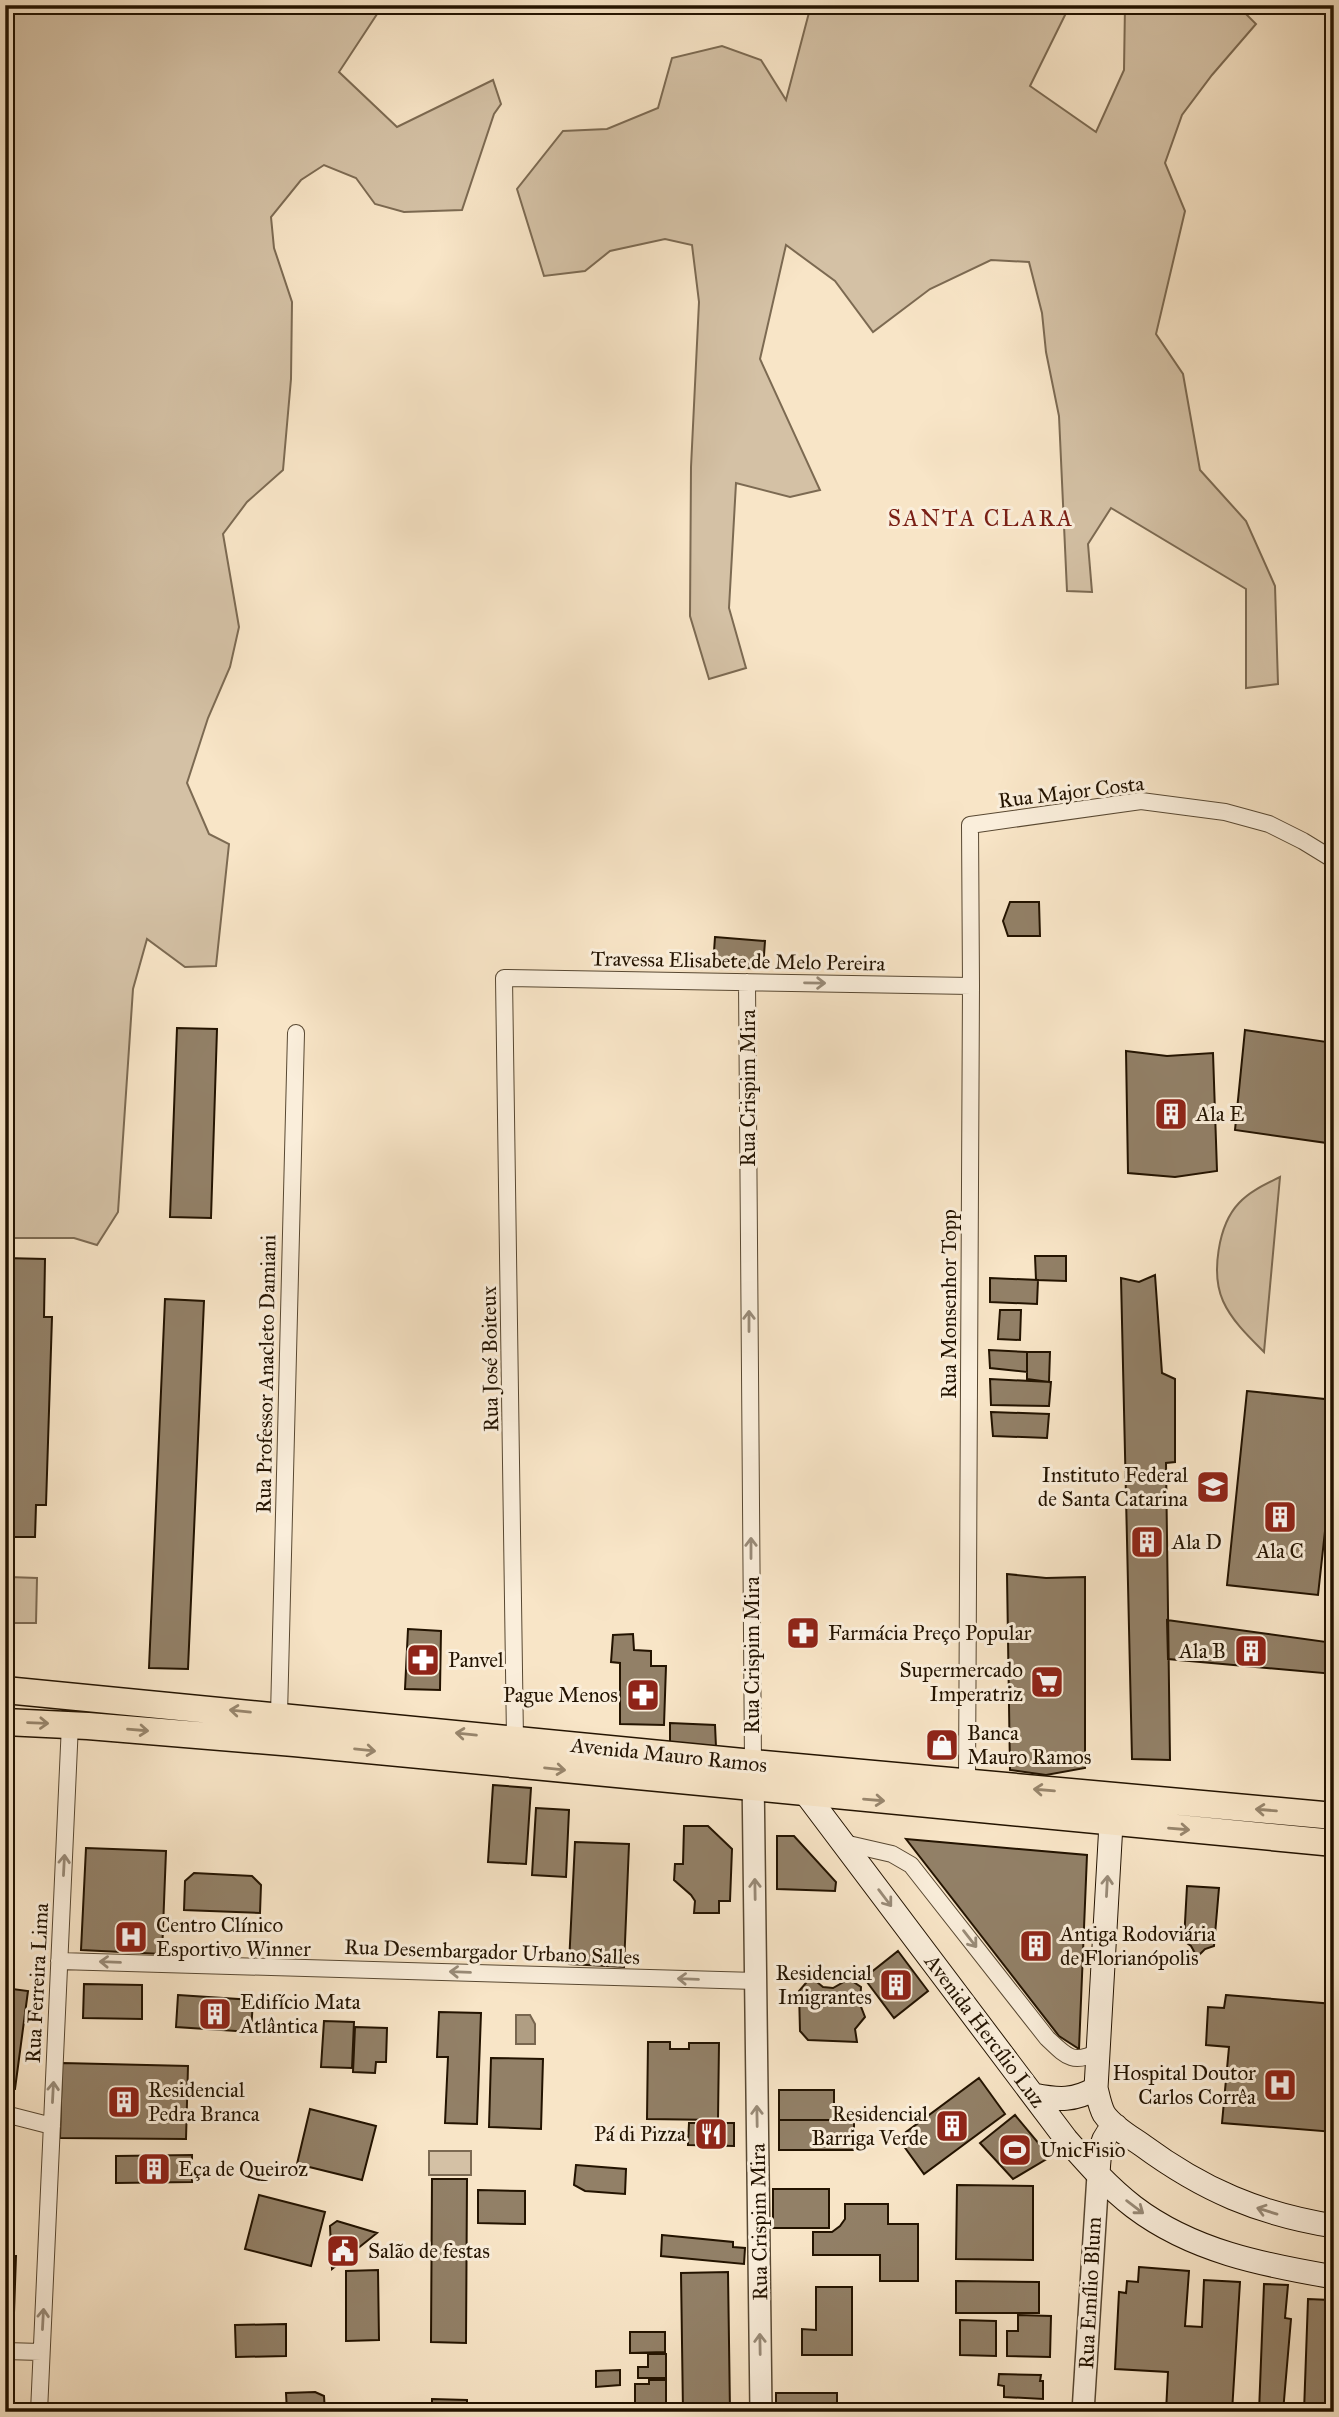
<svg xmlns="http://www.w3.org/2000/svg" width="1339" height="2417" font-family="'IM FELL Great Primer',serif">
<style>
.green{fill:#d4c1a5;stroke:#7c6a52;stroke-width:2}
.water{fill:#b09e83;stroke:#78664f;stroke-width:2}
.building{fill:#928067;stroke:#231300;stroke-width:2}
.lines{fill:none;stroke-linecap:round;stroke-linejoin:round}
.minor-casing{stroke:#584832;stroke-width:18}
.tertiary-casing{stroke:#584832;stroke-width:24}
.secondary-casing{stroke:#231300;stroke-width:25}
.primary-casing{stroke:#231300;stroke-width:29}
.minor{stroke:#faeedb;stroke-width:16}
.tertiary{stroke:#faeedb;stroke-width:21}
.secondary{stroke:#faeedb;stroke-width:23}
.primary{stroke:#f8e5c7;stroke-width:26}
.oneway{stroke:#998b78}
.oneway2{stroke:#98866d}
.labels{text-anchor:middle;stroke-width:6;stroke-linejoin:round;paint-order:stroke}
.street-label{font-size:21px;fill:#231300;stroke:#faeedb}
.poi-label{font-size:21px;fill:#231300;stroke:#faeedb;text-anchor:start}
.neighbourhood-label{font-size:23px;letter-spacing:2px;fill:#7a1f14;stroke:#faeedb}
</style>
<rect width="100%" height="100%" fill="#f8e5c7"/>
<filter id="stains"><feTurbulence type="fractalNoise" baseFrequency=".00286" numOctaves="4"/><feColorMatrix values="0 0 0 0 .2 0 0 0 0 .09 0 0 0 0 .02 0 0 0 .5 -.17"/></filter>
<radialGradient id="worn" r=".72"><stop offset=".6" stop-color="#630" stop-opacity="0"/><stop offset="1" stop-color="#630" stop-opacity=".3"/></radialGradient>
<!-- green -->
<path class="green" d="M5,5H383L339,72L397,127L493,80L501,104L494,114L462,210L404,212L375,204L356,178L324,165L301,180L271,217L274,248L292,302L291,379L283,470L247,502L223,534L239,627L230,667L208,718L187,783L209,834L229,844L216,966L185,967L147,939L133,989L118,1212L97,1245L74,1238H5Z
M811,5H1070L1030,86L1096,132L1124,70L1125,5H1237L1256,24L1212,75L1182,115L1165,163L1185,211L1156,334L1183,374L1200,470L1246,521L1275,586L1278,684L1246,688V589L1111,508L1088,544L1092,592L1067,591L1059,416L1046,352L1042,313L1029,262L991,260L930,289L873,332L835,281L786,245L760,359L820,490L790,497L736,483L729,608L746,668L709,679L690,616L691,467L699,302L692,245L665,239L610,251L585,271L544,276L517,189L563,131L607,129L658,108L672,58L722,46L761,60L786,100Z
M1280,1177L1264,1352C1249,1337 1232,1321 1223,1301C1211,1274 1218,1225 1239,1203C1250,1191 1266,1184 1280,1177Z
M9,1577L37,1578L36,1623H8Z
M429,2151H471V2175H429Z"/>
<!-- water -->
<path class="water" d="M516,2015H530L535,2024V2044H516Z"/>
<!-- building -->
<path class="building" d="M1010,902H1039L1040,936H1008L1003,921Z
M715,937L765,941L763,969L713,966Z
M177,1028L217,1029L211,1218L170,1217Z
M1245,1030L1334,1043V1144L1235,1130Z
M1126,1051L1167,1056L1213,1053L1217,1171L1175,1177L1128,1173Z
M1035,1256H1066V1281L1036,1280Z
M5,1258L45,1259L44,1317H52L46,1505H36L35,1537H5Z
M1155,1275L1162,1373L1175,1379V1462L1166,1463L1170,1760L1132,1759L1121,1278L1139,1282Z
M990,1278L1038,1280L1037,1304L990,1302Z
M165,1299L204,1301L188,1669L149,1668Z
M1000,1310H1021L1020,1340L998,1339Z
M989,1350L1027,1352V1372L990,1368Z
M1027,1352H1050L1049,1382L1027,1379Z
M990,1379L1051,1382L1049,1406L991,1405Z
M1247,1391L1334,1400V1449L1318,1595L1227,1585Z
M991,1412L1049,1414L1047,1438L993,1436Z
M1007,1574L1046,1578L1085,1577V1768L1046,1775L1010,1770Z
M1167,1620L1334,1643V1674L1168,1659Z
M408,1629L441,1631L440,1690L405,1689Z
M633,1634L634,1650L651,1651V1666H666L664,1725L620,1724V1663L611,1662L613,1635Z
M670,1723L715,1725L716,1747H670Z
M935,1740L950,1741V1750H935Z
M493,1785L531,1788L526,1864L488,1862Z
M536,1808L569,1810L566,1877L532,1875Z
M684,1826H708L732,1849L730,1901H719V1913H694L695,1901L691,1895L674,1880L675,1864H683Z
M777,1836H794L836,1882L835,1891L777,1889Z
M906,1839L1087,1855L1079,2049L1059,2036Z
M575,1842L629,1844L624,1967L569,1964Z
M86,1848L166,1851L162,1954L81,1950Z
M194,1873L252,1876L261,1885L260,1913L184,1910L185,1881Z
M1187,1886L1219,1888L1214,1946L1205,1949L1197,1957L1191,1946L1184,1941Z
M898,1951L928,1991L894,2018L864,1978Z
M811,1977L823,1987L833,1988L849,1979L861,1987L860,2004L865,2017L855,2029L857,2042L808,2040L800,2031L799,1991Z
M84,1984L142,1985V2019L83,2018Z
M5,1988L28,1991L15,2089L5,2088Z
M178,1995L253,2000L251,2032L176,2027Z
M1226,1995L1334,2004V2132L1222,2123L1229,2047L1206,2045L1208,2007L1224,2008Z
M439,2012L481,2013L477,2124L445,2123L448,2057H437Z
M324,2021L354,2022L352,2068L321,2067Z
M355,2027L387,2028L386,2062H376L375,2073L353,2072Z
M648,2042H670V2049H689V2043H719L718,2120L647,2119Z
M491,2058L543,2059L541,2129L489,2127Z
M62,2063L188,2066L186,2139L60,2138Z
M979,2078L1005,2114L924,2174L898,2138Z
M779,2090H834V2120H779Z
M310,2109L376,2126L362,2180L297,2164Z
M1015,2115L1050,2157L1013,2179L980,2143Z
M779,2120H854V2150H779Z
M689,2123H734V2146L688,2145Z
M192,2155V2182L116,2183V2156Z
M576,2165L626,2169L625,2194L585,2191L574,2185Z
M432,2179H467L466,2343L431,2342Z
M957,2185L1033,2186V2260L956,2259Z
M773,2189H829V2228H773Z
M478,2190L525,2191V2224L478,2223Z
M259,2195L325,2212L311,2266L245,2249Z
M845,2204H888V2224H918V2281H880V2255H813V2232H832L840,2226L845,2219Z
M337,2221L377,2233L332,2269L330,2226Z
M662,2235L733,2242V2247L745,2248L744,2264L661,2256Z
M5,2256H16L13,2341L5,2340Z
M1139,2267L1189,2271L1185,2326L1202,2327L1204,2280L1240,2282L1232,2412H1166L1168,2372L1115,2369L1119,2292L1126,2293L1127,2281L1138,2282Z
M378,2270L379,2340L346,2341V2271Z
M728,2272L730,2412H683L681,2273Z
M956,2281L1039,2282V2313H956Z
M1264,2284L1288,2285L1285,2318L1291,2319L1283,2412H1259Z
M816,2287H852V2355H802V2329L816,2330Z
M1308,2299L1330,2300L1326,2412H1304Z
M1018,2315L1051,2316L1050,2357L1007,2356V2331H1018Z
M960,2320L996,2321V2356L960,2355Z
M286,2324V2356L236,2357L235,2325Z
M630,2332H665V2352L630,2353Z
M648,2354H666V2378H638V2367H648Z
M620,2370V2385L596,2387V2371Z
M999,2374L1041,2375L1040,2381H1043V2399L1004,2397V2386L998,2385Z
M649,2380H666V2405H635V2384H649Z
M315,2392L324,2396L325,2412H287L286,2393Z
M776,2393H837V2412H776Z
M432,2399L467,2400V2412H432Z"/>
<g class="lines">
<defs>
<path id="minor" d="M747,982L753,1763
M279,1715L296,1033
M515,1739L504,978L971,986
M967,1783L971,986L970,825L1141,801L1225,812L1269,824L1303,841L1334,860
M844,1843L892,1854L911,1865L1047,2038C1066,2056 1072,2065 1098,2052
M59,1961L756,1981
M5,2114L52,2126
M5,2351L41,2352
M39,2412L70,1724"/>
<path id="tertiary" d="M753,1772L761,2412
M1083,2412L1098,2175"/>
<path id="secondary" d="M806,1794L1066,2139C1087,2163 1108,2187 1134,2207C1192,2251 1263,2265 1334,2277
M1112,1806L1096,2088C1098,2096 1100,2107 1104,2114C1113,2127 1129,2136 1142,2145C1203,2190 1259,2214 1334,2226
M1034,2095C1058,2100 1075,2101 1096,2088
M1098,2175C1099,2157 1099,2136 1116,2126"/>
<path id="primary" d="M5,1690L753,1763L1334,1816
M5,1722L88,1726L294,1743L1334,1843"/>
</defs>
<!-- minor casing -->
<use href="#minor" class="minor-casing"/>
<!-- tertiary casing -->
<use href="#tertiary" class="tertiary-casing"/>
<!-- secondary casing -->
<use href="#secondary" class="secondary-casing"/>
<!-- primary casing -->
<use href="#primary" class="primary-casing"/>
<!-- minor -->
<use href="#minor" class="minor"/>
<!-- tertiary -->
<use href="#tertiary" class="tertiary"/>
<!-- secondary -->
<use href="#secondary" class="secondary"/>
<!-- primary -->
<use href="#primary" class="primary"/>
</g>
<!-- one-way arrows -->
<defs><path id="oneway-shaft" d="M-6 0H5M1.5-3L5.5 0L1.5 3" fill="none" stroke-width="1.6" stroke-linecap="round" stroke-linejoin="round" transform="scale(1.75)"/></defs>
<g class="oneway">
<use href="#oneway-shaft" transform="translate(815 983) rotate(1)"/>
<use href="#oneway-shaft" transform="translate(749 1321) rotate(-90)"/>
<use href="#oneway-shaft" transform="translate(751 1548) rotate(-90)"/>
<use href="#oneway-shaft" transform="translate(64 1865) rotate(-87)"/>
<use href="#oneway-shaft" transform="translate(1107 1886) rotate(-87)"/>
<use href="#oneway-shaft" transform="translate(755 1889) rotate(-91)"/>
<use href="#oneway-shaft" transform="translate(885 1898) rotate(53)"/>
<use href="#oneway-shaft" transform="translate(970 1939) rotate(52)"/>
<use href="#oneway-shaft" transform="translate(110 1962) rotate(-178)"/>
<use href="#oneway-shaft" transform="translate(460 1972) rotate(-178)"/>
<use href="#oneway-shaft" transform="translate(688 1979) rotate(-178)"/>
<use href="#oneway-shaft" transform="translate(53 2092) rotate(-87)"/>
<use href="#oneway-shaft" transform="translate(757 2116) rotate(-91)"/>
<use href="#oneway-shaft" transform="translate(1135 2207) rotate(37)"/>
<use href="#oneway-shaft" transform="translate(1267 2211) rotate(-163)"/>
<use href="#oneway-shaft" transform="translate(43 2319) rotate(-87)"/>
<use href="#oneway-shaft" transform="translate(760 2344) rotate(-91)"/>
</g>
<g class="oneway2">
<use href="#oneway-shaft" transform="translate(240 1711) rotate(-174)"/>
<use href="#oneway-shaft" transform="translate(38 1723) rotate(2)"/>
<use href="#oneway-shaft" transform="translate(138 1730) rotate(5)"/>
<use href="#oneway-shaft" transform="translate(466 1734) rotate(-174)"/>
<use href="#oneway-shaft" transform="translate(365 1750) rotate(6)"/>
<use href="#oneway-shaft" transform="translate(555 1769) rotate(6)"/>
<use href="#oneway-shaft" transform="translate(1044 1790) rotate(-175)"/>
<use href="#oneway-shaft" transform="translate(874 1800) rotate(5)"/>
<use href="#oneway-shaft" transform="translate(1266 1810) rotate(-175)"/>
<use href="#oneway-shaft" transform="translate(1179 1829) rotate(5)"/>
</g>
<!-- icons -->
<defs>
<symbol id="building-square" viewBox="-11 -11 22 22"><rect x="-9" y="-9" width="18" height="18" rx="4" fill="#8f2418" stroke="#faeedb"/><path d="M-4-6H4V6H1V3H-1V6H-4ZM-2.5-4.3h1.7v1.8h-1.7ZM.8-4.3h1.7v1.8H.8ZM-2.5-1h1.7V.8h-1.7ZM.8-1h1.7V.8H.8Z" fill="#fff"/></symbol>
<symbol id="university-square" viewBox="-11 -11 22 22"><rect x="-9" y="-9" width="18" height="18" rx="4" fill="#8f2418" stroke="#faeedb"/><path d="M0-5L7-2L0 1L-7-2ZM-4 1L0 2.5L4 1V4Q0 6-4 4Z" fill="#fff"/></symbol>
<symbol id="pharmacy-square" viewBox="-11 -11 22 22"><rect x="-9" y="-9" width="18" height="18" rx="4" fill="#8f2418" stroke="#faeedb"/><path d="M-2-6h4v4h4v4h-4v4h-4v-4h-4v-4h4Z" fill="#fff"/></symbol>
<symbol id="supermarket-square" viewBox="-11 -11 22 22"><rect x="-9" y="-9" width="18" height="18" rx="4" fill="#8f2418" stroke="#faeedb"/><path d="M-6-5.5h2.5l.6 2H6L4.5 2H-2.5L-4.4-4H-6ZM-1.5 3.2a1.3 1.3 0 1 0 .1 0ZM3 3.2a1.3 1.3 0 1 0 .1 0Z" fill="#fff"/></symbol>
<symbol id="shop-square" viewBox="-11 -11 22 22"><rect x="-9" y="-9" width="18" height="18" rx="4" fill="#8f2418" stroke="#faeedb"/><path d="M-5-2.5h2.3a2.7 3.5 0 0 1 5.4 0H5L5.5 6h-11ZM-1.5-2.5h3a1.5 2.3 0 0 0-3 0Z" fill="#fff"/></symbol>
<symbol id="hospital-square" viewBox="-11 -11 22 22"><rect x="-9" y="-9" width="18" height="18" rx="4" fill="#8f2418" stroke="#faeedb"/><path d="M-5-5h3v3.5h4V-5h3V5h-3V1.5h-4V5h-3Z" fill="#fff"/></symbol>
<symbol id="restaurant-square" viewBox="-11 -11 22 22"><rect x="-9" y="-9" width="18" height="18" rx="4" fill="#8f2418" stroke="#faeedb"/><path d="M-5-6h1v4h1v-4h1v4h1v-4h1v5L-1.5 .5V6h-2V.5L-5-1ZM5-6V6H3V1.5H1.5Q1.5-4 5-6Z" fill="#fff"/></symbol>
<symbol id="stadium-square" viewBox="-11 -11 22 22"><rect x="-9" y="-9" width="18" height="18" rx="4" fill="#8f2418" stroke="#faeedb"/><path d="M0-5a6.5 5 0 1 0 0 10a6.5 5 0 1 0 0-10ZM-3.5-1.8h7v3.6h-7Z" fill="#fff"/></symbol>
<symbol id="civic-square" viewBox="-11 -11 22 22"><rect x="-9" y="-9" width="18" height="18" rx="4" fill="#8f2418" stroke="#faeedb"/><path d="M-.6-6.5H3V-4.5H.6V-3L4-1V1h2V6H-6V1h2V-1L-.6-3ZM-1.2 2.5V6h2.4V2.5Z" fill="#fff"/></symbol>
</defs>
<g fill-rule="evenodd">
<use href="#building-square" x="1152" y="1095" width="38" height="38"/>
<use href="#university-square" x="1194" y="1468" width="38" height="38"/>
<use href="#building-square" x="1261" y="1498" width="38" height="38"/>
<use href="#building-square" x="1128" y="1523" width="38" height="38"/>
<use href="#pharmacy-square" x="784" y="1614" width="38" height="38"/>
<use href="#building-square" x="1232" y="1632" width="38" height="38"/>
<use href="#pharmacy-square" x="404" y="1641" width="38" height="38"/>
<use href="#supermarket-square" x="1028" y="1663" width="38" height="38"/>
<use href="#pharmacy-square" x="624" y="1676" width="38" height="38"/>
<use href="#shop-square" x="923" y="1726" width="38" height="38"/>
<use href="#hospital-square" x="112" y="1918" width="38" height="38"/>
<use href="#building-square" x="1017" y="1927" width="38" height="38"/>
<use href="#building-square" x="877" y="1966" width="38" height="38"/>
<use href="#building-square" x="196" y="1995" width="38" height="38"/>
<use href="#hospital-square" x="1261" y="2066" width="38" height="38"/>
<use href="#building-square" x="105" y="2083" width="38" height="38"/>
<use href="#building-square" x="933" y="2107" width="38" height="38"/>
<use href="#restaurant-square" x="692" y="2115" width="38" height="38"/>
<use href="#stadium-square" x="996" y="2131" width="38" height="38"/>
<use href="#building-square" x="135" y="2150" width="38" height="38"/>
<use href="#civic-square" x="324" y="2232" width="38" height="38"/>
</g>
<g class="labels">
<!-- street labels -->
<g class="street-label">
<text transform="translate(1071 792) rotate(-7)" y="7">Rua Major Costa</text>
<text transform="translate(738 961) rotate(1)" y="7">Travessa Elisabete de Melo Pereira</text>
<text transform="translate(748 1088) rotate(-90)" y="7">Rua Crispim Mira</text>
<text transform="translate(949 1304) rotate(-90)" y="7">Rua Monsenhor Topp</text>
<text transform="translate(490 1359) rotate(-91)" y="7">Rua José Boiteux</text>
<text transform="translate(266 1374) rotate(-89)" y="7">Rua Professor Anacleto Damiani</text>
<text transform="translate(752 1655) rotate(-90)" y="7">Rua Crispim Mira</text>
<text transform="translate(669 1755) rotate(6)" y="7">Avenida Mauro Ramos</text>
<text transform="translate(492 1952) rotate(2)" y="7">Rua Desembargador Urbano Salles</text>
<text transform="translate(37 1983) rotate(-87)" y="7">Rua Ferreira Lima</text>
<text transform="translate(985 2031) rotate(53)" y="7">Avenida Hercílio Luz</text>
<text transform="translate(759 2222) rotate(-91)" y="7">Rua Crispim Mira</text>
<text transform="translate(1090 2293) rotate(-87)" y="7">Rua Emílio Blum</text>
</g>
<!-- poi labels -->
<g class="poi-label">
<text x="1196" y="1121">Ala E</text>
<text x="1188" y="1482" text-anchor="end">Instituto Federal<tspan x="1188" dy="24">de Santa Catarina</tspan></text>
<text x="1172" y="1549">Ala D</text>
<text x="1280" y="1558" text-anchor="middle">Ala C</text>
<text x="828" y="1640">Farmácia Preço Popular</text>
<text x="1226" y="1658" text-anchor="end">Ala B</text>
<text x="448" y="1667">Panvel</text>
<text x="1023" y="1677" text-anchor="end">Supermercado<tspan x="1023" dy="24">Imperatriz</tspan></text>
<text x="618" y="1702" text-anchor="end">Pague Menos</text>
<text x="967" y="1740">Banca<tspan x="967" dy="24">Mauro Ramos</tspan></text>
<text x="156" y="1932">Centro Clínico<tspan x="156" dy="24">Esportivo Winner</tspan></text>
<text x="1060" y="1941">Antiga Rodoviária<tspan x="1060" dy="24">de Florianópolis</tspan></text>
<text x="872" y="1980" text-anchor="end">Residencial<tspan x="872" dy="24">Imigrantes</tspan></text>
<text x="240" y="2009">Edifício Mata<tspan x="240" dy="24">Atlântica</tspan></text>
<text x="1256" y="2080" text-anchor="end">Hospital Doutor<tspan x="1256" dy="24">Carlos Corrêa</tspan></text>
<text x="148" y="2097">Residencial<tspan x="148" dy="24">Pedra Branca</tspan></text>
<text x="928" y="2121" text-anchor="end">Residencial<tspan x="928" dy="24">Barriga Verde</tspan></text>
<text x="686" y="2141" text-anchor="end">Pá di Pizza</text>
<text x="1040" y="2157">UnicFisio</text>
<text x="178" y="2176">Eça de Queiroz</text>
<text x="368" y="2258">Salão de festas</text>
</g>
<!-- neighbourhood labels -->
<g class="neighbourhood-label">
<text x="981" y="526">SANTA CLARA</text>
</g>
</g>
<!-- margin -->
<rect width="1339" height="2417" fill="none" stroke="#f8e5c7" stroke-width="28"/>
<rect x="7" y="7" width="1325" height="2403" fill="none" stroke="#231300" stroke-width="3.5"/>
<rect x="14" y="14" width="1311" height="2389" fill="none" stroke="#231300" stroke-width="2"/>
<rect width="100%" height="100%" filter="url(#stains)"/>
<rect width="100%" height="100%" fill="url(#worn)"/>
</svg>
